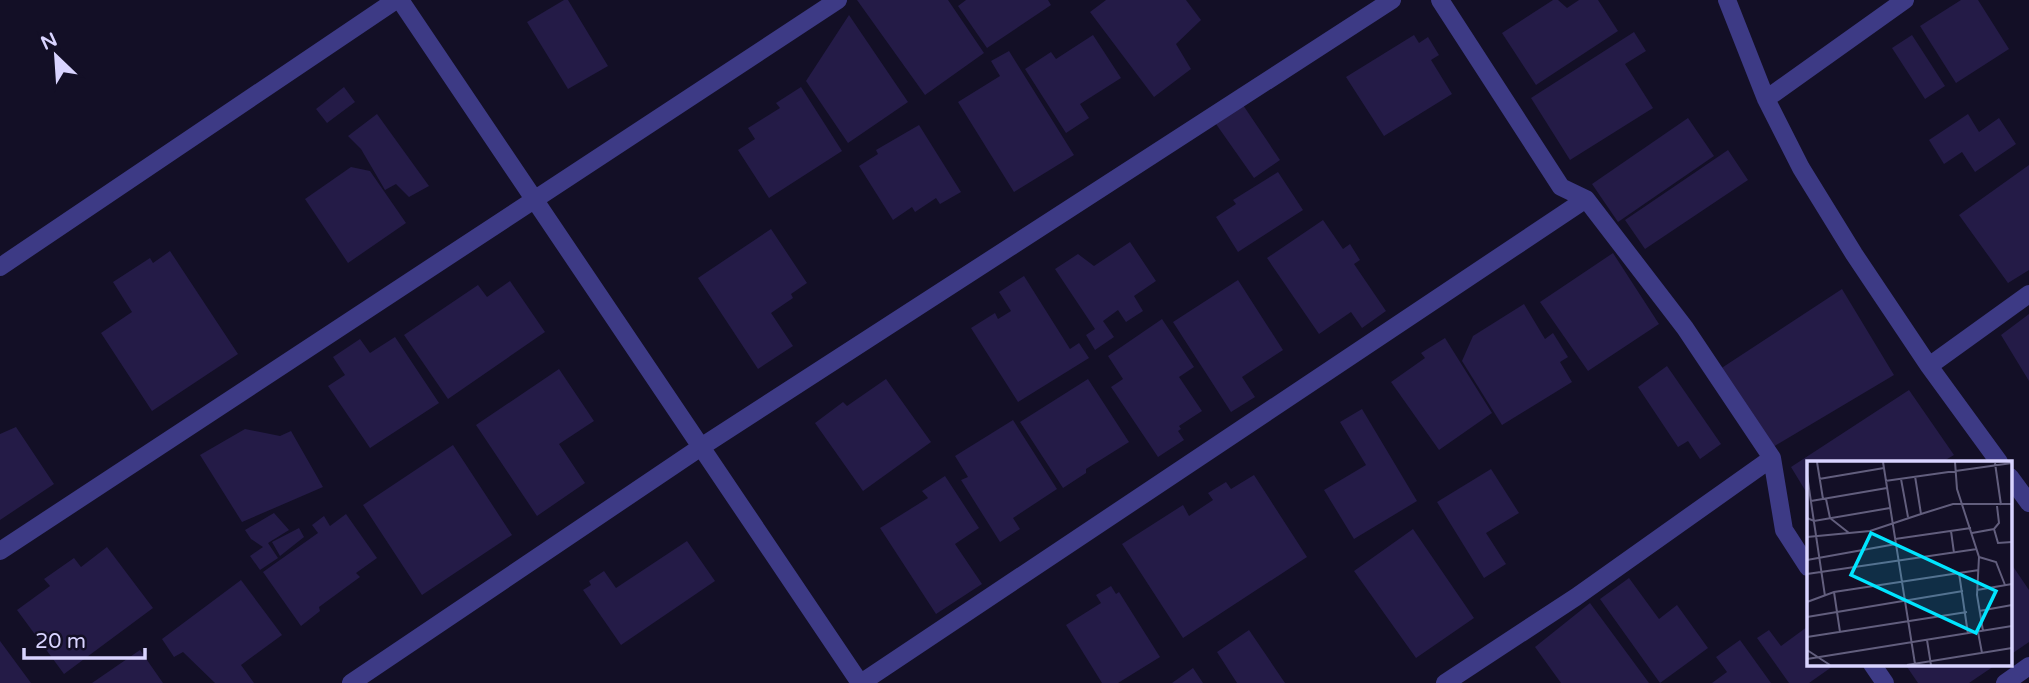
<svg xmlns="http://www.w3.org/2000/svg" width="2029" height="683" font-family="'Varela Round',sans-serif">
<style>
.building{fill:#241b47}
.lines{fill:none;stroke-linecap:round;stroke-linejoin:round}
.minor{stroke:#3d3a85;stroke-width:18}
.inset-road{fill:none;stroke:#625e7d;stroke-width:2}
.view{fill:#00e5ff;fill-opacity:0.15;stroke:#00e5ff;stroke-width:3.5}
.inset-edge{fill:none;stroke:#d9d4ff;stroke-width:3.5}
</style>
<rect width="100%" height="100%" fill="#130f26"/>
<!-- building -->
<path class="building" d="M564,0H568L608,66L568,89L527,22Z
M857,0H948L984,53L925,95Z
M966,0H1048L1051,5L987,48L958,6Z
M1106,0H1186L1201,20L1176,44L1191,69L1154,97L1090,12Z
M1553,0H1558L1567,8L1579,0H1598L1618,31L1536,85L1502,33Z
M1961,0H1978L2009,49L1956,83L1920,26Z
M849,15L908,102L848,143L806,81Z
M1634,32L1646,51L1625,64L1653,108L1570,160L1531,98Z
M1093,35L1121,78L1080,104L1089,118L1066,133L1025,69L1051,52L1056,59Z
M1414,35L1419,43L1428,37L1439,55L1431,60L1452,94L1384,136L1346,77Z
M1912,35L1945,86L1925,99L1892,48Z
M1009,51L1074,155L1014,192L958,102L1000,76L991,61Z
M344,87L355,102L327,123L316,109Z
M801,87L842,151L769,198L738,150L755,139L748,128L780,108L776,103Z
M1243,105L1280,160L1254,178L1216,124Z
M377,114L429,186L409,197L396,184L385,190L361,149L348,136Z
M1968,114L1979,132L1999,118L2016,144L1975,172L1962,152L1944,164L1929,140Z
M1688,118L1714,156L1618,222L1592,184Z
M919,125L961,192L940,204L936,198L915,212L912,207L893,220L859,166L878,154L876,150Z
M1728,150L1748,180L1645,249L1625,220Z
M2029,165V270L2008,283L1959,215Z
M351,167L370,171L406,223L348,263L305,199Z
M1278,172L1303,210L1238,252L1216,217L1236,204L1233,200Z
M1323,220L1343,249L1350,244L1360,260L1354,264L1386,311L1362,328L1351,312L1319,334L1267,258Z
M771,229L807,283L791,294L793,298L771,313L793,346L758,369L698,278Z
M1130,242L1156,281L1134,296L1143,311L1126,322L1118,310L1103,321L1114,337L1095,350L1086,335L1095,329L1055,269L1078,254L1094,266Z
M170,251L238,354L152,411L101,333L132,312L113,282L150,258L153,263Z
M1613,253L1659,324L1588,371L1540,302Z
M1024,276L1070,349L1079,343L1089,358L1018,402L971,328L995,313L998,319L1011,311L999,292Z
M1238,280L1283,350L1242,377L1255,397L1231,412L1173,322Z
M510,281L545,332L448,399L404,335L478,285L487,297Z
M1842,289L1894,375L1768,450L1717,371Z
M1524,304L1545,339L1553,333L1568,357L1560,362L1572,382L1502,425L1462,361L1473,336Z
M2029,314V381L2001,335Z
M1162,319L1194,367L1179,377L1202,411L1179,426L1181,429L1178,431L1184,440L1158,457L1111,387L1123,379L1108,356Z
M395,337L439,403L370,448L328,386L345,375L333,357L360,339L370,353Z
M1445,338L1492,413L1439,450L1391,382L1425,358L1421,353Z
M1667,366L1721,444L1700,459L1688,441L1678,447L1638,387Z
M559,369L594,421L559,444L585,483L537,516L476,425Z
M886,379L931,442L863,491L815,423L843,402L847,406Z
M1088,379L1129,442L1086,469V473L1063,488L1020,422Z
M1909,390L1954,455L1942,462H1808V495L1791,467Z
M1362,409L1417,501L1354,539L1324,490L1366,465L1340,422Z
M1013,420L1057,489L1013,518L1020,529L1000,542L961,480L968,477L955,456Z
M16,427L54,484L0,520V434Z
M245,429L280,436L291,431L323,487L242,522L200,455Z
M453,445L512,535L422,595L363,505Z
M1491,469L1519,513L1486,533L1506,564L1484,578L1437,502Z
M1254,475L1307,557L1183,638L1122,544L1183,505L1189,516L1213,500L1208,493L1226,482L1231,489Z
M945,476L979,528L955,544L982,584L936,614L880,528L928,498L922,491Z
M274,513L289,530L268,543L278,558L260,570L250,556L263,547L251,539L245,530Z
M346,514L377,558L356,573L360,577L319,607L320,611L301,626L263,572L318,533L312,525L324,516L330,526Z
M299,528L304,537L280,556L272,542Z
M1413,529L1474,618L1416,658L1354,571Z
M687,541L715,581L621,645L583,590L591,585L589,581L604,571L616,588Z
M107,547L153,608L64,674L17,610L50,586L44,579L74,558L81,567Z
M2010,562L2029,590V642L2010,655Z
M1629,578L1659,619L1677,605L1708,648L1660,683L1600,599Z
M241,580L282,635L241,665L254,683H215L183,652L174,657L162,639Z
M1111,586L1116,594L1119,592L1160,657L1118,683H1102L1066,625L1101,603L1096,595Z
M1590,603L1649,683H1561L1535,647Z
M1807,627L1808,664H1836L1809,683H1789L1757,638L1769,630L1781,646Z
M1249,630L1285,683H1237L1217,652Z
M1740,640L1771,683H1712L1727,672L1716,657Z
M0,641L31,683H0Z
M140,650L163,683H92Z
M1905,664H1997L1969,683H1918Z
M1193,668L1203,683H1172Z"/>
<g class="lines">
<!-- minor -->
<path class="minor" d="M400,0L860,683
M1440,0L1561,187L1586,199L1685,328L1772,458L1784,530L1808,567
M1727,0L1766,99L1801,168L1854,254L1929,366L1999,462
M1766,99L1905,0
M0,267L396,0
M1929,366L2029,294
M2010,477L2029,503
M0,551L838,0
M1872,664L1885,683
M351,683L701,447L1392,0
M861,683L1586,199
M1445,683L1576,597L1772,458
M2005,683L2029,666"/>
</g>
<!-- overview -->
<g transform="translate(1807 461)">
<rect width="205" height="205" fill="#130f26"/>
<path class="inset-road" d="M10,1L16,38M76,1L108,203M148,1L150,28L172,96L170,134L176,170M188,2L194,44M0,14L18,135M12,18L77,7M94,18L101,56M78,20L205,2M19,38L23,57L42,72M4,40L80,27M114,53L146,43H205M0,57L7,60L83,47M187,68L191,82L205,81M144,70L147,92M165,72L187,68L192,62L190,45M0,76L63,70L114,53L108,15M88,78L164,67M172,96L189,101L198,124M0,99L89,83M152,112L161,173M0,113L170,88M170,129L205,123M27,131L33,171M0,141L27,131L172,109M172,150L205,144M0,156L156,130M171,171L175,192M0,176L160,151M120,179L124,204M0,189L23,204M0,198L205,165M100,204L205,187"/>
<path class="view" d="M64,72L189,130L169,172L44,114Z"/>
<rect width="205" height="205" class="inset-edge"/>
</g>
<!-- north arrow -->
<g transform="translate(56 56) rotate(335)" stroke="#130f26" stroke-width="5" paint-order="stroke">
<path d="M0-5L12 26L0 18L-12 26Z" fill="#d9d4ff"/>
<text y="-10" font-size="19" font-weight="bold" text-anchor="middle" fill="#d9d4ff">N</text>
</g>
<!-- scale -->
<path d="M24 648v10h121v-10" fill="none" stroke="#d9d4ff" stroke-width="3.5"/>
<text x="35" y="648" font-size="21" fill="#d9d4ff" stroke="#130f26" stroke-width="5" paint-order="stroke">20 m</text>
</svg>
